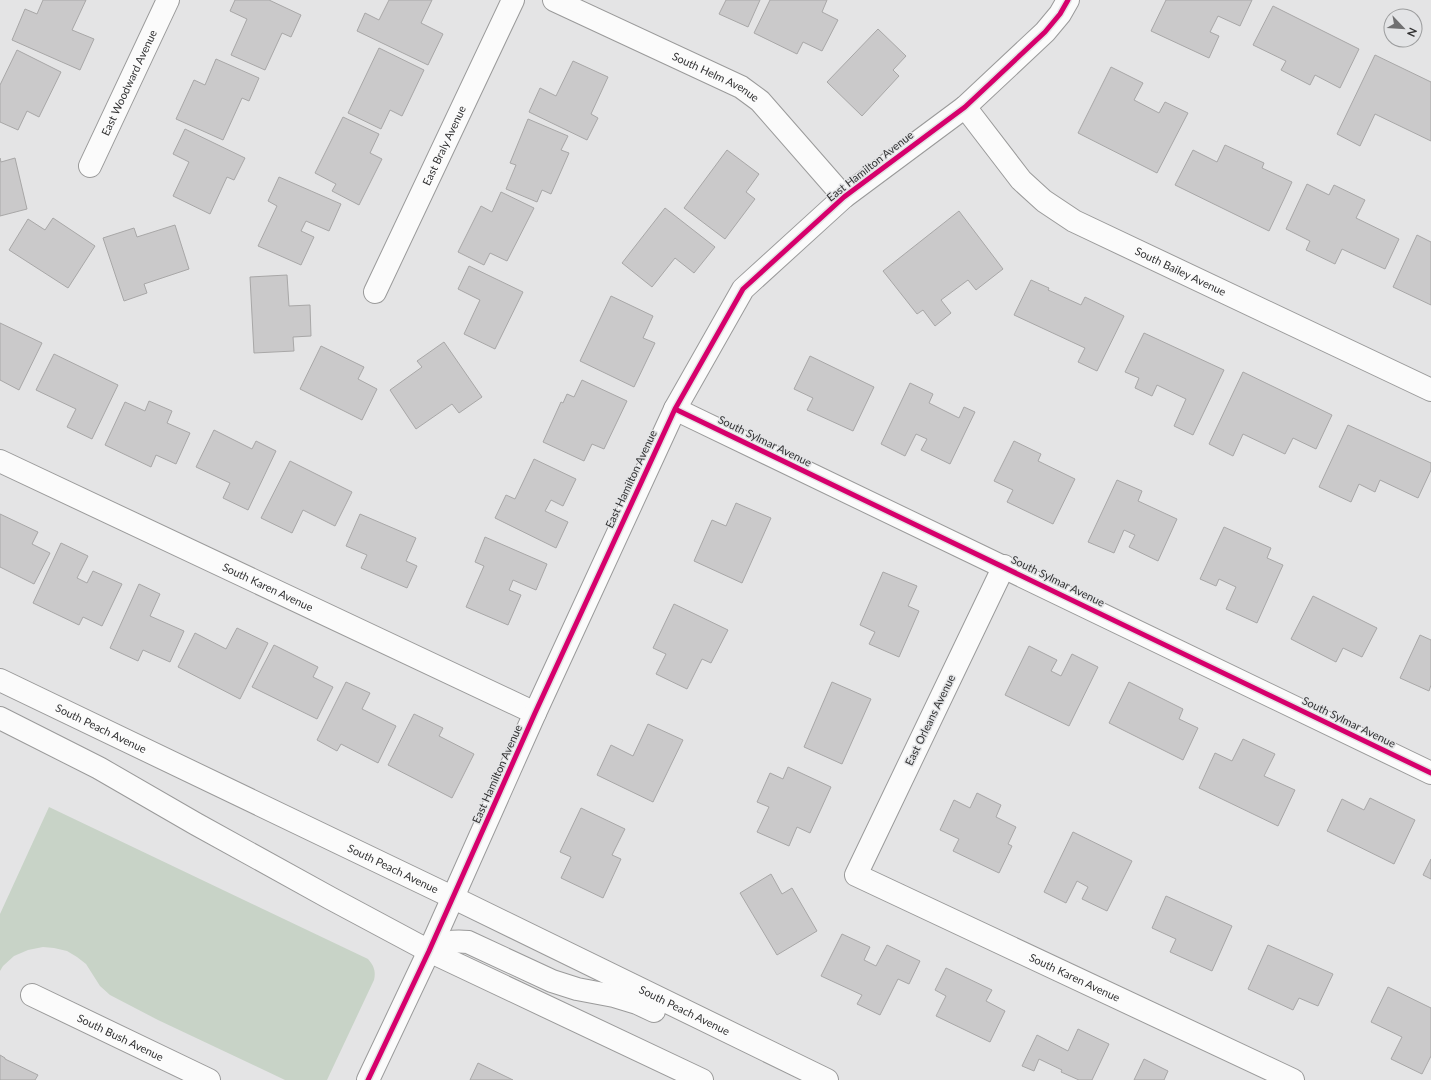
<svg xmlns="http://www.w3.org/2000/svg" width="1431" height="1080" font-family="Lato,sans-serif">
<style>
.green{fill:#c8d3c7}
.building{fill:#cac9ca;stroke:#a8a7a7}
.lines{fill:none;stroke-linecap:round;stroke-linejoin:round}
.minor-casing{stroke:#9a9a9a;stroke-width:24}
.major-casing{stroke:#9a9a9a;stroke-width:24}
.minor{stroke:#fbfbfb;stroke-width:22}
.major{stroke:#fbfbfb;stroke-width:22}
.cycleway-casing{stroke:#e3e4e6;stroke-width:8}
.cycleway{stroke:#d6006c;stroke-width:5}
.labels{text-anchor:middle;stroke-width:3;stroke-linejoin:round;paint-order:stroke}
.street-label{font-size:11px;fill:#323233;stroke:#e3e4e6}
</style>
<rect width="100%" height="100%" fill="#e4e4e5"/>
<!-- green -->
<path class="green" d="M49,807L368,959C374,966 376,971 374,980L327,1080H285L158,1020L110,995L100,986L86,964L77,957L67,951L54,948L43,947L28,950L14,956L3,966L0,971V914Z"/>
<!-- building -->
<path class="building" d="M43,0H86L72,30L94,39L80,70L12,40L25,9L37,14Z
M235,0H269L301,15L291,37L282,33L265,70L231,55L247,19L230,11Z
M389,0H432L421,23L443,34L428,65L357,31L365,13L379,20Z
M726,0H760L748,27L719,14Z
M770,0H827L822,12L838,20L822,51L803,42L797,54L754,33Z
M1166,0H1252L1240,26L1218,16L1210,32L1219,36L1209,58L1151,31Z
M1273,6L1359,49L1340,88L1315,75L1310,85L1281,70L1286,61L1253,45Z
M878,29L906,56L893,70L899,76L862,116L827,82Z
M379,48L424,70L402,116L390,110L381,129L348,113Z
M17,50L61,72L39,117L27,111L18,130L0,122V85Z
M1375,55L1431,82V141L1375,114L1360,146L1337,134Z
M216,59L259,78L249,101L242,98L223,140L176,119L194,80L205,85Z
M573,61L608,77L591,114L598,118L587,140L529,112L540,88L556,96Z
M1111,67L1143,83L1134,100L1159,113L1165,102L1188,113L1157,173L1078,133Z
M343,117L379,134L370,153L382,159L359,205L332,191L336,184L315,173Z
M528,119L568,136L561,150L569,153L551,194L542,190L537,202L506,189L516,165L510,163Z
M185,129L245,158L234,180L227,177L210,214L173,196L189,162L173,154Z
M1225,145L1264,163L1262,168L1292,182L1269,231L1175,185L1193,150L1217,162Z
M727,150L759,174L746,192L755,199L725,239L684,208Z
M0,158L1,162L15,158L27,209L0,216Z
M279,177L341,204L329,231L306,221L301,231L314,237L301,265L258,246L277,206L268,201Z
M1307,184L1329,195L1334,185L1365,200L1356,218L1399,239L1385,269L1342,249L1335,264L1306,250L1310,241L1286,229Z
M501,192L534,208L507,261L490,253L484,265L458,252L481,206L492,212Z
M665,208L715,247L694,273L675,258L652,287L622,263Z
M959,211L1003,269L976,290L968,280L941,300L951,313L935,326L923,310L917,314L883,271Z
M53,218L95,246L68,288L9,250L28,219L45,230Z
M175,225L189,269L144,284L147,293L124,301L103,238L134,228L137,237Z
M1417,235L1431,242V305L1393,287Z
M469,266L523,292L495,349L464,334L480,300L458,289Z
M287,275L289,306L310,305L311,336L293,337L294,351L254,353L250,277Z
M1031,280L1049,288L1048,290L1081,305L1085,297L1124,316L1097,371L1078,362L1085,348L1014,315Z
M611,296L653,316L643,338L655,343L634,387L580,361Z
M0,323L42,343L19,390L0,380Z
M1144,333L1224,370L1193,435L1174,426L1186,399L1157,385L1152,396L1135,388L1139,378L1125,372Z
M444,342L482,397L459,413L452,404L416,429L390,390L422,367L417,361Z
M321,346L364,367L358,379L377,389L362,420L300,389Z
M54,354L118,385L92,439L67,427L76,409L36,390Z
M810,356L874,387L853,431L807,410L813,398L794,389Z
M1243,372L1332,415L1316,449L1293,438L1285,454L1243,434L1233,456L1209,444Z
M582,380L627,401L604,449L592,444L584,461L543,442L561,402L563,403L567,394L574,397Z
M910,383L933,394L929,403L959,418L964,407L975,412L950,464L921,450L927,439L916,434L905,456L881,444Z
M149,401L172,411L167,423L190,433L176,464L156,455L151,467L105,445L125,402L145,411Z
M1348,425L1431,463V470L1418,498L1380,480L1375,492L1359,484L1351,502L1319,487Z
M214,430L252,449L256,441L276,451L248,510L223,498L230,483L196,467Z
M1014,441L1041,454L1038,461L1075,479L1053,524L1007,502L1013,490L994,481Z
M534,459L576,479L563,506L551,500L545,511L568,522L556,548L495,518L506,495L515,499Z
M290,461L352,492L335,526L303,510L292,533L261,518Z
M1117,480L1142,491L1138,501L1177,519L1158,561L1129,547L1135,535L1124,530L1114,553L1088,542Z
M736,503L771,518L742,583L694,561L712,520L726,526Z
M0,514L38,532L32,544L50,553L34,584L0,567Z
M360,514L416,538L406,561L417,566L407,588L361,568L367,555L346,546Z
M1224,527L1271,548L1267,558L1283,565L1257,623L1226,609L1236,587L1219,579L1216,586L1200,579Z
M485,537L547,564L536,590L513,580L509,590L521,595L508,625L466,607L484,566L475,562Z
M61,543L88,556L77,578L87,583L93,571L122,584L102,626L83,617L79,625L33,603Z
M883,572L917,586L908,606L919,611L899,657L869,644L875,632L860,625Z
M139,584L160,594L150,616L184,631L170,662L143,650L138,661L110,648Z
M1313,596L1377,628L1362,657L1343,648L1336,662L1291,639Z
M674,604L728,630L711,663L702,659L687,689L656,674L666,654L653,648Z
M237,628L268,643L240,699L178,667L195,633L226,649Z
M1420,635L1431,640V685L1429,691L1400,678Z
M274,645L318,667L313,677L333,687L317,719L252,687Z
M1029,646L1057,660L1051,671L1061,676L1072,654L1098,667L1069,726L1005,695Z
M346,682L370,693L362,709L396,726L378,763L341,744L337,751L317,740Z
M832,682L871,699L842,764L804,747Z
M1129,682L1183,709L1179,719L1198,728L1183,760L1109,723Z
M414,714L443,728L439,736L474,754L452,798L388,765Z
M648,724L683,740L653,802L597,775L611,745L633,756Z
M1243,739L1275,754L1264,776L1295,790L1278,826L1199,788L1215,753L1232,761Z
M788,767L831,787L810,833L797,827L789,846L757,832L769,807L757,802L770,773L783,779Z
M977,793L1001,805L996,817L1016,827L1008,844L1012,846L999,873L953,851L959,839L940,830L954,800L970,808Z
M1370,798L1415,820L1394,864L1327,831L1342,799L1364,810Z
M581,808L625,829L612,855L621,859L603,898L561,878L571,857L560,852Z
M1073,832L1132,861L1107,911L1082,899L1088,887L1077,881L1066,903L1044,892Z
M1431,859V879L1423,875Z
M771,874L782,894L792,888L817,931L777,955L740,893Z
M1166,896L1232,926L1212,971L1170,952L1176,939L1152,928Z
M842,934L870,947L864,960L876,966L887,945L920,961L909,984L898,979L880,1015L857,1004L862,995L821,976Z
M1268,945L1333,974L1318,1006L1299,998L1293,1010L1248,989Z
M946,968L992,990L986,1001L1005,1011L990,1042L936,1016L946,996L935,990Z
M1388,987L1431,1008V1056L1422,1074L1391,1059L1402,1037L1371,1022Z
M1078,1029L1109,1044L1092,1080H1079L1061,1072L1062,1070L1039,1059L1034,1071L1022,1066L1037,1035L1068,1051Z
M0,1055L5,1058V1059L38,1075L35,1080H0Z
M1144,1059L1168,1071L1164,1080H1134Z
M478,1063L513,1080H470Z"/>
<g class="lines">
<defs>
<g id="minor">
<path id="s1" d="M554,0L741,87L760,101L844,197"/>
<path id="s2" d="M965,107L1021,180L1044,201L1074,221L1431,390"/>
<path id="s3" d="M90,166L168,0"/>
<path id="s4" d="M375,292L513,0"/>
<path d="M675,409L1431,773"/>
<path id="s5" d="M0,461L535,713"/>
<path id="s6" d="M1004,566L856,875L1293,1080"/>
<path id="s7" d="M32,995L209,1080"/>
<path d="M368,1080L429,951L535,713L675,409L743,289L844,197L965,107L1045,32L1060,14L1068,0"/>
</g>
<g id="major">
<path id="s8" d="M0,680L452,897L827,1080"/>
<path d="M0,718L99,768L196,824L330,898L429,951L702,1080"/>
<path d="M429,951C445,943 450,940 468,942L552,981L577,989L614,996L637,1003L654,1011"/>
</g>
</defs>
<!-- minor casing -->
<use href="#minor" class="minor-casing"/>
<!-- major casing -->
<use href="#major" class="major-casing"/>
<!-- minor -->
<use href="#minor" class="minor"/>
<!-- major -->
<use href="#major" class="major"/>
<defs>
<path id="cycleway" d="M675,409L1431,773
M368,1080L429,951L535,713L675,409L743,289L844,197L965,107L1045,32L1060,14L1068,0"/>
</defs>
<!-- cycleway casing -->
<use href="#cycleway" class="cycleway-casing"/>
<!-- cycleway -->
<use href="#cycleway" class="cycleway"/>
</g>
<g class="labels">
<!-- street labels -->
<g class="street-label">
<text dy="4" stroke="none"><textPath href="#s1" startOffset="179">South Helm Avenue</textPath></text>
<text dy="4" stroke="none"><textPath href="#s3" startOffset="92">East Woodward Avenue</textPath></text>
<text dy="4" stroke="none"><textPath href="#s4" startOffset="162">East Braly Avenue</textPath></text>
<text transform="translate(870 166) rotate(-38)" y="4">East Hamilton Avenue</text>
<text dy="4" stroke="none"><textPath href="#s2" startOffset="277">South Bailey Avenue</textPath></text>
<text transform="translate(765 441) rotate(26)" y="4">South Sylmar Avenue</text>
<text transform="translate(631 479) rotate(-65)" y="4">East Hamilton Avenue</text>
<text transform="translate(1058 581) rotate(26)" y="4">South Sylmar Avenue</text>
<text dy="4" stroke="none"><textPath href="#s5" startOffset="296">South Karen Avenue</textPath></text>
<text transform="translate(930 720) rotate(-64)" y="4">East Orleans Avenue</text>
<text transform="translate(1349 722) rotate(26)" y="4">South Sylmar Avenue</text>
<text dy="4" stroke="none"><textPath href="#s8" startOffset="112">South Peach Avenue</textPath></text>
<text transform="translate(497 774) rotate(-66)" y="4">East Hamilton Avenue</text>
<text dy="4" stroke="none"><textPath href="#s8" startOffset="436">South Peach Avenue</textPath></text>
<text dy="4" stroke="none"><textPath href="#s6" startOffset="584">South Karen Avenue</textPath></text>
<text dy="4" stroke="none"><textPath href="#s8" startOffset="760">South Peach Avenue</textPath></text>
<text dy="4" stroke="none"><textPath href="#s7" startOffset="98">South Bush Avenue</textPath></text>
</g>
</g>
<!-- north arrow -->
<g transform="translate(1403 28) rotate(115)"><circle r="19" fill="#e3e4e6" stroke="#9c9d9e"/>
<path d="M0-3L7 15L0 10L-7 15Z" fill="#707071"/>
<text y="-6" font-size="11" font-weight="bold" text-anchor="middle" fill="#323233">N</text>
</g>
</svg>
